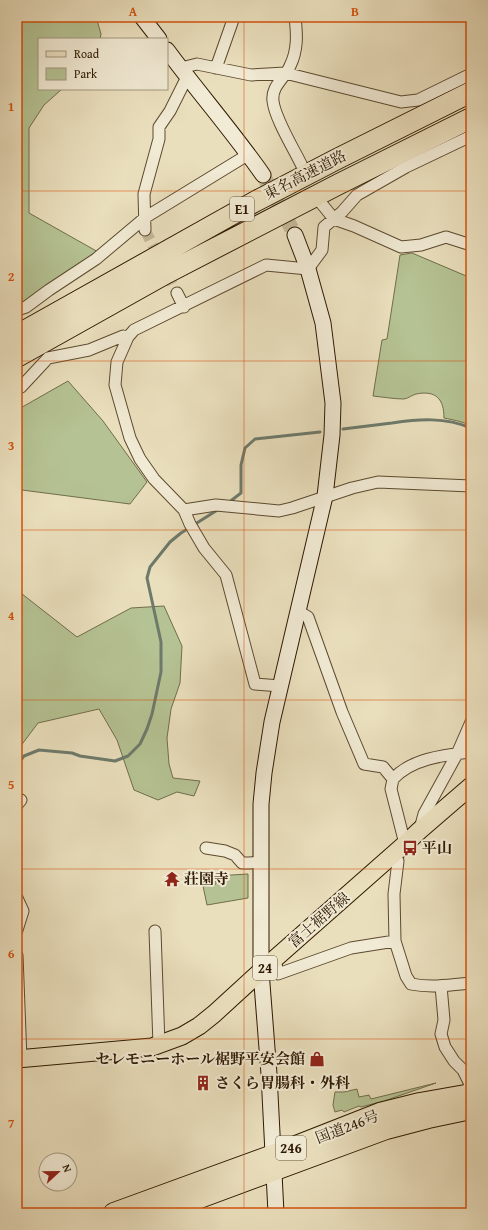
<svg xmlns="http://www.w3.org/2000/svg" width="488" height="1230" font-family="'Gentium Book Plus','Noto Serif JP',serif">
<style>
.green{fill:#b5c293;stroke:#716d4a}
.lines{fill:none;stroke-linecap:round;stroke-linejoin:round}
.stream{stroke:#6d7a6b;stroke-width:3}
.street-tunnel{stroke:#c4b797;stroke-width:11;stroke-dasharray:11 5.5;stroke-linecap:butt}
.secondary-tunnel{stroke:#c4b797;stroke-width:15;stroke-dasharray:15 8;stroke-linecap:butt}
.street-casing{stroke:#5c4a2f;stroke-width:13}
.secondary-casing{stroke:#2d1800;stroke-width:17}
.primary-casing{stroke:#2d1800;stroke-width:19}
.highway-casing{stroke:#2d1800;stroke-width:22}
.street{stroke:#f1ead4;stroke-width:11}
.secondary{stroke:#f1ead4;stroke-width:15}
.primary{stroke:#eadfbd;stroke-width:17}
.highway{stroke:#eadfbd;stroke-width:20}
.grid{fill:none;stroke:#d5520b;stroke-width:1;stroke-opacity:0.55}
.labels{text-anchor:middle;stroke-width:4;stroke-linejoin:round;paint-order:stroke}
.shield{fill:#f1ead4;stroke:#685740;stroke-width:1}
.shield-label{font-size:14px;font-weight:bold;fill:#2d1800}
.street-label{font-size:15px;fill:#2d1800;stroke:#f1ead4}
.poi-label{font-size:15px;font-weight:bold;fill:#2d1800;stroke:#f1ead4;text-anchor:start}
.neatline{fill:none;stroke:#d5520b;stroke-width:1.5}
.grid-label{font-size:13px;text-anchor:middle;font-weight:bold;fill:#d5520b}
</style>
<rect width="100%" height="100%" fill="#eadfbd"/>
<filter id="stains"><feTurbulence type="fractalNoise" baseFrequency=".005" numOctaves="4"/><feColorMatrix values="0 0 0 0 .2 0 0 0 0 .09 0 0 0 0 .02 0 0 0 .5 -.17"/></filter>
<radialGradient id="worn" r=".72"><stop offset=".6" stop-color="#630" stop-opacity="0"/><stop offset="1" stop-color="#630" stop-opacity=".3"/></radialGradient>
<!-- green -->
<path class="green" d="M17,17H96L101,34L100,39H39V89H62L44,105L29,128V213L107,257L17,314Z
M412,253L471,278V425L458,421L444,418C444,399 436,390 416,394C412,395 409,398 404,399C394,399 383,397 373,396L382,340L387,339L400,255Z
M68,381L103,421L147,482L130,504L22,490L17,492V410Z
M17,590L77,637L131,608L164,606L182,646L180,683L171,709L167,738L169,764L173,778L200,781L194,796L177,792L158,800L134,790L117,740L99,709L38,723L17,751Z
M248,874V898L207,905L203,886L216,884L215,876Z
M436,1083L384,1101L361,1107L359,1106L344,1112L342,1110L335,1112L333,1105L335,1092H344L357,1089L359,1097L369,1095L371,1099Z"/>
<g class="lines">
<!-- stream -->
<path class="stream" d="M343,429C359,427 376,425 392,423C419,419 445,417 471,428
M228,503L241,493V465L245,448L255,439L320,432
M17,765L24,756L39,750L72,753L80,756L115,761L128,756L140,744L147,729L152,714L161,672V642L147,578L150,567L170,542L181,533L219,509"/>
<!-- street-tunnel -->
<path class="street-tunnel" d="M145,230L177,293"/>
<!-- secondary-tunnel -->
<path class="secondary-tunnel" d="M263,175L295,235"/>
<defs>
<path id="street" d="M295,17C297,34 298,50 290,66C285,78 271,86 273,101C275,119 294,149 302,166
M181,68L197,64L251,75L285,73L401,102L418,100L471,74
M216,68L234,17
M321,203L334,219L354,226L401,247L421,245L446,237L471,245
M145,230L144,194L159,139V127L170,111L187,77
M177,293L184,307
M17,310L26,307L49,290L96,259L146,217L249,154
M17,389L21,387L48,358L89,350L123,336L128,337
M184,510L216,505L279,511L292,508L352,488L378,482L471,486
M298,611L308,617L342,712L364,764L383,767L393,779C412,758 445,755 471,752
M280,686L255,684L226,575L204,548L190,524L184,510L154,479L140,459L130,438L115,385L117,362L128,337L134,330L266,265L308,269L322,250L324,227L342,212L357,195L406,167L471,136
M393,779L391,789L405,844
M17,805L21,800
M420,829L424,814L457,754L471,722
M206,848L225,851L235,855L242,863H249L261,862
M392,855L398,861L394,894L395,941L406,976L411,984C431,988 451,985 471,983
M17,898L23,911L17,930
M155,931L159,1045
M17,955L21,1059
M275,959L278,974L351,948L395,941
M441,986L444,1020L441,1034L445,1047L454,1061L463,1070L469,1082L470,1094"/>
<path id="secondary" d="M142,17L159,39
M167,50C198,92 233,132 263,175
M276,1213L269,1074L261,971V804L264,773L272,722L325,496L332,435L333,403L323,323L308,269L295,235"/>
<path id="primary" d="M17,1059L152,1047L182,1036L199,1026L214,1014L261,971L405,844L420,830L471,786"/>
<path id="highway" d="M17,335L256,201L337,159L471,92
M17,357L167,273L339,184L471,118
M114,1213L273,1155L380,1113L420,1103L471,1094
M159,1213L386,1129L428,1118L471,1109"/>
</defs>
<!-- street casing -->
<use href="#street" class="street-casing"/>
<!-- secondary casing -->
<use href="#secondary" class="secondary-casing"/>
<!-- primary casing -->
<use href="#primary" class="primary-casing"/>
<!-- highway casing -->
<use href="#highway" class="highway-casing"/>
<!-- street -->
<use href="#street" class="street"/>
<!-- secondary -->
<use href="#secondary" class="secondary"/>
<!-- primary -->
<use href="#primary" class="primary"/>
<!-- highway -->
<use href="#highway" class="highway"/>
</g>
<!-- grid -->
<path class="grid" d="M244,17V1213M17,191H471M17,361H471M17,530H471M17,700H471M17,869H471M17,1039H471"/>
<!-- icons -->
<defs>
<symbol id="bus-bare" viewBox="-9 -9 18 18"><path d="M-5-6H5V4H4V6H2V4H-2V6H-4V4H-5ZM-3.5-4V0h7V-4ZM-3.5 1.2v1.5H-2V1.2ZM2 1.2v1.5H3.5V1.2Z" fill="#8f2418" stroke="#f1ead4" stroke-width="2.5" paint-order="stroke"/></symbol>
<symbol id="temple-bare" viewBox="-9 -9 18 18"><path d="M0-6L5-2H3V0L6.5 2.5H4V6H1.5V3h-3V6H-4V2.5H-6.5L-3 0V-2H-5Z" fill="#8f2418" stroke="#f1ead4" stroke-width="2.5" paint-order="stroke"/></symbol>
<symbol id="shop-bare" viewBox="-9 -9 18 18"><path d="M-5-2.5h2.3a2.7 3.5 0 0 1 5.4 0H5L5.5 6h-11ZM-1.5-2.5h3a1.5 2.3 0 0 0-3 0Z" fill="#8f2418" stroke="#f1ead4" stroke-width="2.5" paint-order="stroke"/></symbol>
<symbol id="building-bare" viewBox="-9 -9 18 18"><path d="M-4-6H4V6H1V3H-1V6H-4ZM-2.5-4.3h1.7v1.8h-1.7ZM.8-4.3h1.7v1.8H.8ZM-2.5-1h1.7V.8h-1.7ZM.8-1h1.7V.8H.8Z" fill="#8f2418" stroke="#f1ead4" stroke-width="2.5" paint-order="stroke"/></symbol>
</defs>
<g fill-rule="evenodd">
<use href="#bus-bare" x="399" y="837" width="22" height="22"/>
<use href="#temple-bare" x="161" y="868" width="22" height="22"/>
<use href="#shop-bare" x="306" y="1048" width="22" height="22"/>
<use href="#building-bare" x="192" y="1072" width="22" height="22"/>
</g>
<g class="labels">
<!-- shield labels -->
<g class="shield">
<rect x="230" y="197" width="24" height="24" rx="3"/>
<rect x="253" y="956" width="24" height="24" rx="3"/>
<rect x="276" y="1136" width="30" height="24" rx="3"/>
</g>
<g class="shield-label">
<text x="242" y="214">E1</text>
<text x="265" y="973">24</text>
<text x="291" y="1153">246</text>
</g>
<!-- street labels -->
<g class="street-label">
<text transform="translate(305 175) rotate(-27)" y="5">東名高速道路</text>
<text transform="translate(319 920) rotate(-41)" y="5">富士裾野線</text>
<text transform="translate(347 1127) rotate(-21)" y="5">国道246号</text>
</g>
<!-- poi labels -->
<g class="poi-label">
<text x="422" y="853">平山</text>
<text x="184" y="884">荘園寺</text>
<text x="305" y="1064" text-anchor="end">セレモニーホール裾野平安会館</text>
<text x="215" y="1088">さくら胃腸科・外科</text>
</g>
</g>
<!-- margin -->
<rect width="488" height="1230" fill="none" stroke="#eadfbd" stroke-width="44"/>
<!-- legend -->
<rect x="38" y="38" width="130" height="52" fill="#f1ead4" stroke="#a3967f"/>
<rect x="46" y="51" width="20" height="6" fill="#eadfbd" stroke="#a3967f"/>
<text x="74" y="58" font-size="12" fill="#2d1800">Road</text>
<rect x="46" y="68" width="20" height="12" fill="#b5c293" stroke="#a3967f"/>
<text x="74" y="78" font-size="12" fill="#2d1800">Park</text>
<!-- north arrow -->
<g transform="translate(58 1172) rotate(68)"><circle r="19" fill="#f1ead4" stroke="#a3967f"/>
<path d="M0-3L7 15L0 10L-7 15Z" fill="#8f2418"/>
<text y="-6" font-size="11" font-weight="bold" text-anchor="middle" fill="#2d1800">N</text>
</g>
<rect x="22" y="22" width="444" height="1186" class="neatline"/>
<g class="grid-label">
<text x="133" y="16">A</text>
<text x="355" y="16">B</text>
<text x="11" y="111">1</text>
<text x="11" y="281">2</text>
<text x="11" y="450">3</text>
<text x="11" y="620">4</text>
<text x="11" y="789">5</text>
<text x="11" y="958">6</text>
<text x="11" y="1128">7</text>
</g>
<rect width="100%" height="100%" filter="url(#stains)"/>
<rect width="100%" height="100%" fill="url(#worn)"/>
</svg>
